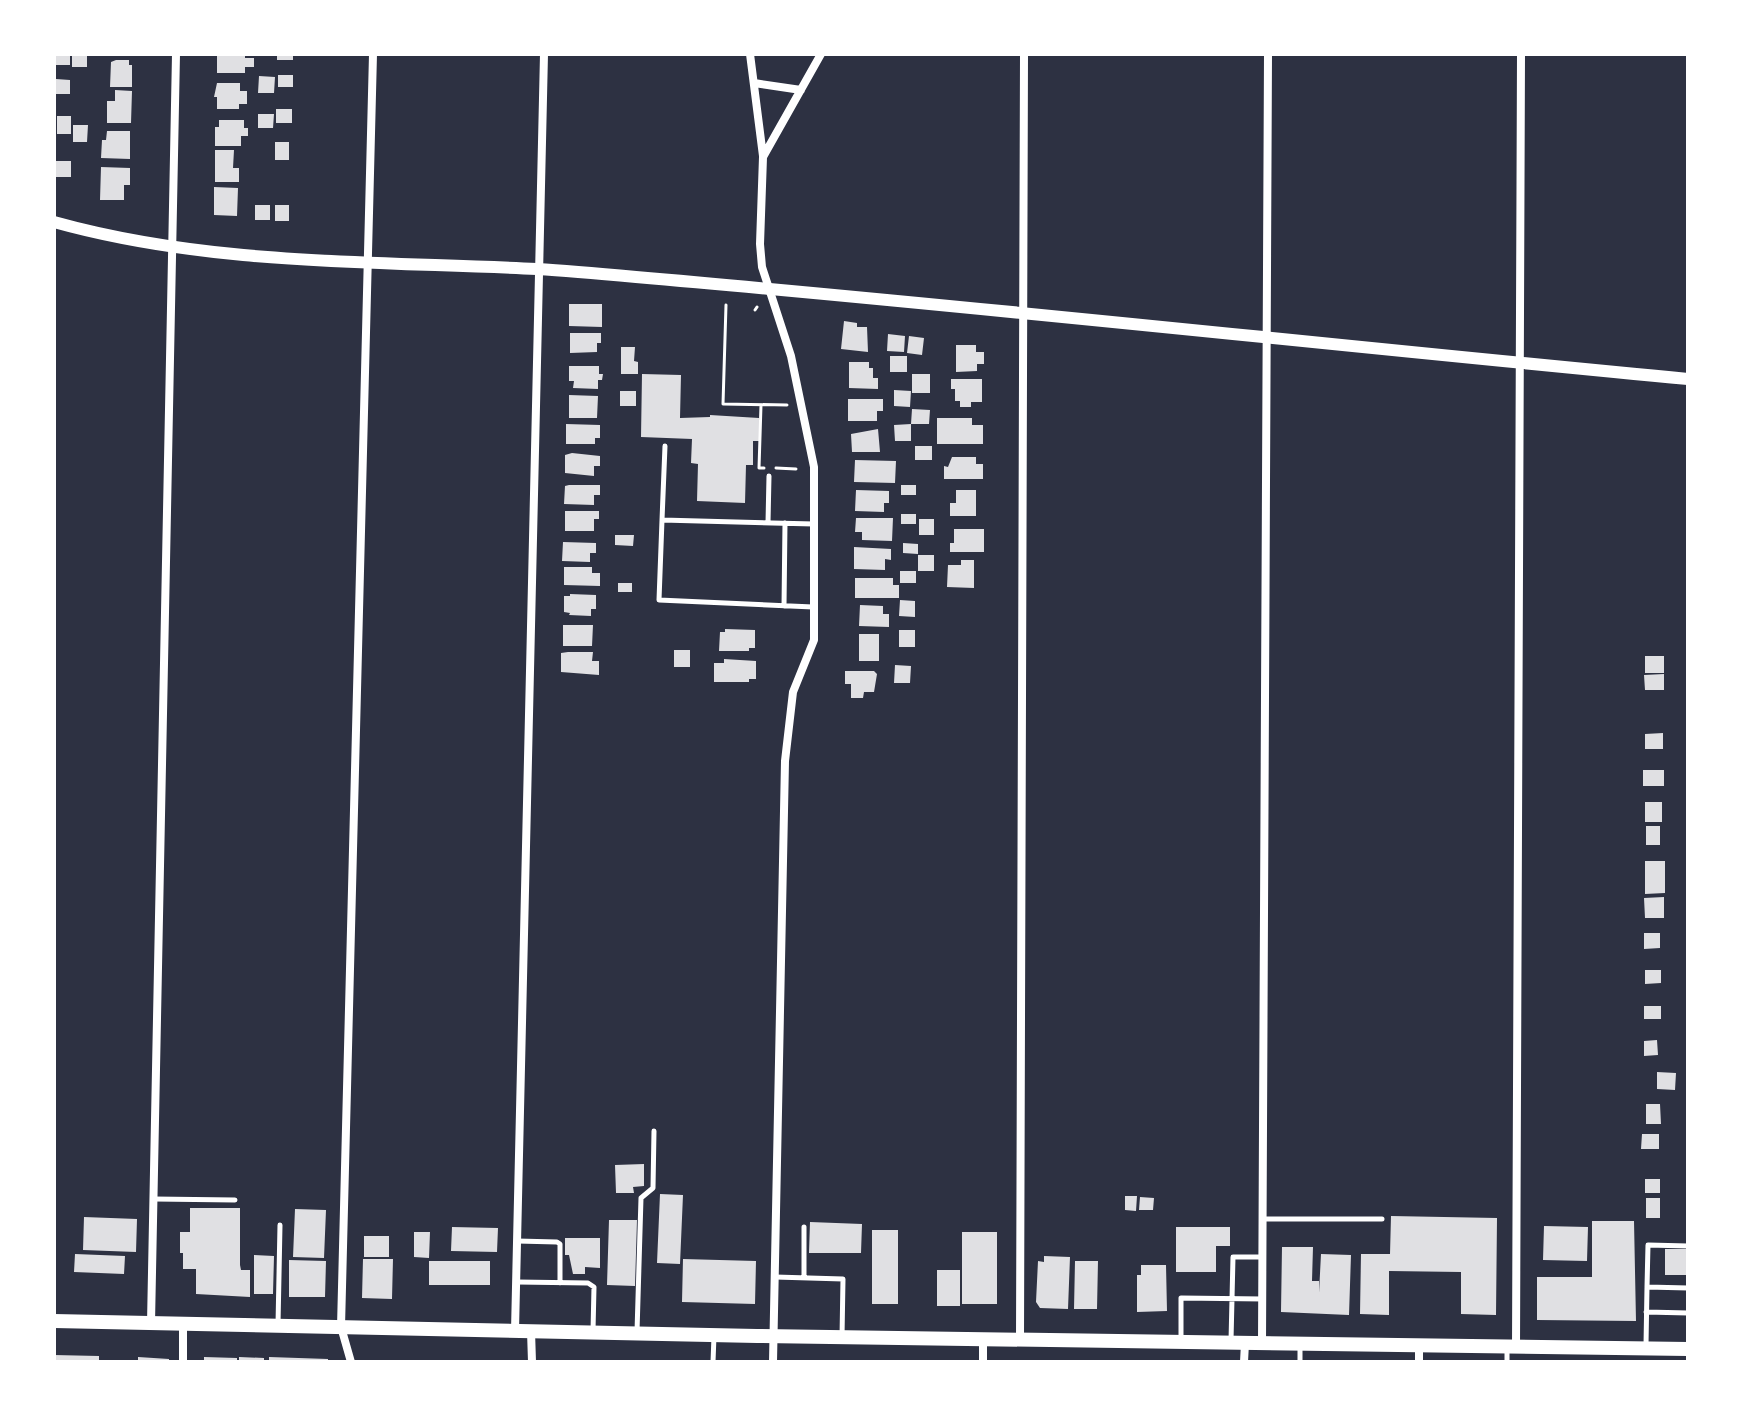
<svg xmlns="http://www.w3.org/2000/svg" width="1742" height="1416" font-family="'Asap Condensed',sans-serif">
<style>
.building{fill:#e0e0e3}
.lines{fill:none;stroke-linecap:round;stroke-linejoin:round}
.path{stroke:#fff;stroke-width:3}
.service{stroke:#fff;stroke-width:5}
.minor{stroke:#fff;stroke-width:8}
.tertiary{stroke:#fff;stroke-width:12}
.secondary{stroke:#fff;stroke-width:14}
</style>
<rect width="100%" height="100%" fill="#2d3142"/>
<!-- building -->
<path class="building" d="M55,54H70V65H55Z
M72,54H87V67H72Z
M217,54H245V58H254V67H245V73H217Z
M277,54H293V60H277Z
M116,60H129V65H132V87H110L111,62Z
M278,75H293V87H278Z
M259,76L275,77L274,93H258Z
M56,79L70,80V94H55Z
M217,83H240V91H247V104H239V109H217V97H214Z
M115,90L132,91L131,123H107V101H115Z
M276,109H292V123H276Z
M258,114H274L273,128H258Z
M57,116H71V134H57Z
M219,120H244V128H248V136H241V146H215V127H219Z
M73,125H88L87,142H73Z
M107,131H130V159L101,158L102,140H106Z
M275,142H289V160H275Z
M215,150H234L233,168H239V182H215Z
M54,161H71V177H54Z
M101,167L130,168V185H124V200H100Z
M214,187L238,188L237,216L214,215Z
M255,205H270V220H255Z
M275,205H289V221H275Z
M569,304H602V327L569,326Z
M844,321L857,323V327H867L868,352L841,349Z
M570,333H601V343H597V352L570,353Z
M888,334L905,336L904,352L887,351Z
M909,336L924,338L922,355L907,353Z
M956,345H976V352H984V364H977V371L956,372Z
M621,347H635L634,361L638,362V374H621Z
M890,356H907V372H890Z
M849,362H869V368H873V378H878V389L849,388Z
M569,366H599V374H603L602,380H598V389L573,388L574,381H569Z
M642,374L681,375L680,418L710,417V415L759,418V441H753V465H746L745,503L697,501L698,464L691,463L692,439L641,437Z
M912,374H930V393H912Z
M951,379H982V402H971V407H960V401H955V389H951Z
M894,390L911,391L910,407L894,406Z
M620,391H636V406H620Z
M569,395L598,396L597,418H569Z
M848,399H883V411H877V421H848Z
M912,409L930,410L929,424H911Z
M937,418H972V425H983V444H937Z
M566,424L600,425V438H595V444H566Z
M911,424V441H895L894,425Z
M878,429L880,452H852L851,434Z
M915,446H932V460H915Z
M572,453L600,456V466H594V476L565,473V455Z
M952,457H976V464H983V479H944V466L948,467Z
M855,460L896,461L895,483L854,482Z
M569,485H600V495H594V505L564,504L565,486Z
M901,485H916V495H901Z
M856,490L889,491V503H884V512L855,511Z
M956,490H976V516H950V503H956Z
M565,511H599V519H594V531H565Z
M901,514H916V524H901Z
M856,518H893L892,541L862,540V532H855Z
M919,519H934V535H919Z
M954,529H984V552H950V543H954Z
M615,535H634L633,546L615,545Z
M563,542L596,543V553H590V562L562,561Z
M903,543L918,544V554L903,553Z
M854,547L891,549V560L885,559V570L854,569Z
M918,555H934V571H918Z
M961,560H974V588L947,587L948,565H961Z
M564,567H592V573H600V586L564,585Z
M900,571H916V583H900Z
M855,578H893V585H899V598H855Z
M618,583H632V592H618Z
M570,594L596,595V609H591V616L569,615L570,613L564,612V596H570Z
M900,600L915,601V617L899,616Z
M860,605L883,606V614H889V627L859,626Z
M563,625H593L592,646H563Z
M725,629L755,630V648H749V651H719L720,632H725Z
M899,630H915V647H899Z
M859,634H879V661H859Z
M674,650H690V667H674Z
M568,652H593L592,661H599V675L561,672V653Z
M1645,656H1664V673H1645Z
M724,659L756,661V679H749V682H714V663H724Z
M895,665L911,666L910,683H894Z
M845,671H874L877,674L874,692H864L863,698H851V684H845Z
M1664,674V690H1645L1644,675Z
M1663,733V749H1645V734Z
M1643,770H1664V786H1643Z
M1645,802H1662V822H1645Z
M1646,826H1660V845H1646Z
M1645,861H1665V893L1645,894Z
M1664,897V918H1645L1644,898Z
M1644,933H1660V948L1644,949Z
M1645,970H1661V983L1645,984Z
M1644,1006H1661V1019H1644Z
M1657,1040L1658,1055L1644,1056V1041Z
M1657,1072L1676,1073L1675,1090L1657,1089Z
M1646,1104H1660L1661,1124H1646Z
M1642,1134H1659V1149H1641Z
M644,1164V1186L633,1187L634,1193H616L615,1165Z
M1645,1179H1660V1193H1645Z
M660,1194L683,1195L680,1264L657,1263Z
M1125,1196H1137L1136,1211L1125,1210Z
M1140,1197L1154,1198L1153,1210H1139Z
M1646,1198H1660V1218H1646Z
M190,1208H240V1265L241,1270H250V1297L196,1294V1269H183V1253H180V1232H190Z
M295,1209L326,1210L324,1258L293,1257Z
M1391,1216L1497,1218L1496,1315L1461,1314V1272L1389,1271V1315L1360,1314L1361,1254H1390Z
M84,1217L137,1219L136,1252L83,1250Z
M609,1220H637L635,1286L607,1285Z
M1592,1221H1634L1636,1321L1537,1320V1277H1592Z
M810,1222L862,1224L861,1253H809Z
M1544,1226L1588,1227L1587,1261L1543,1260Z
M452,1227L498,1228L497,1252L451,1251Z
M1176,1227H1230V1246H1216V1272H1176Z
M872,1230H898V1304H872Z
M414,1232H430L429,1258L414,1257Z
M962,1232H997V1304H962Z
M364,1236H389V1257H364Z
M565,1238H600V1268L585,1267V1274H573L569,1255H565Z
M1282,1247H1313L1312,1281H1319V1293L1321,1254L1351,1255L1349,1315L1281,1312Z
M1665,1249H1688V1275H1665Z
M75,1254L125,1256L124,1274L74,1272Z
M254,1255L274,1256L273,1294H254Z
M1044,1256L1070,1257L1068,1309L1040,1308L1036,1302L1038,1261L1044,1262Z
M363,1259H393L392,1299L362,1298Z
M683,1259L756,1261L755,1304L682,1302Z
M289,1260L326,1261L325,1297H289Z
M429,1261H490V1285H429Z
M1075,1261H1098L1097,1309H1074Z
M1141,1265H1166L1167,1311L1137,1312V1275H1141Z
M937,1270H960V1306H937Z
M54,1355L99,1356V1362H54Z
M138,1357L169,1359V1362H138Z
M204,1357L237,1358V1362H204Z
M239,1357L264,1358V1362H239Z
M269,1357L328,1359V1362H269Z"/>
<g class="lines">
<!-- path -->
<path class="path" d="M726,305L723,404L787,405
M755,310L757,307
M761,405L759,468H764
M776,468L796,469"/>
<!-- service -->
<path class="service" d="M662,520L665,446
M768,523L769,476
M784,606L785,523
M813,607L659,600L662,520L814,524
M154,1199L235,1200
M1263,1219H1382
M517,1241L557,1242L560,1244V1283
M775,1277L843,1279L842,1337
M804,1278V1227
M517,1282L588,1283L594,1287L593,1331
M1647,1287L1648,1245L1688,1246
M1646,1312L1688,1313
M278,1325L280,1225
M637,1332L641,1198L653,1188L654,1131
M1181,1341V1298L1263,1299
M1231,1341L1233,1257H1262
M1646,1345L1647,1287L1688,1288
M1507,1347V1362
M713,1362L714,1336
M1300,1362V1347"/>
<!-- minor -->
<path class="minor" d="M750,54L763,156
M754,83L801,90
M151,1323L176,54
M515,1331L544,54
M531,1331L532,1362
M1020,1339L1024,54
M1262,1343L1268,54
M1516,1347L1521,54
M183,1362V1324
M351,1362L341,1327L373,54
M773,1362L785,761L793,692L814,640V467L791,356L762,267L760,244L763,157L821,54
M983,1362V1339
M1244,1362L1245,1343
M1419,1362V1345"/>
<!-- tertiary -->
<path class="tertiary" d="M54,222C212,266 375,261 537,269C570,271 603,274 636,277C987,307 1337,346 1688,379"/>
<!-- secondary -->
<path class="secondary" d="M54,1321L757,1336L1688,1349"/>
</g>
<!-- border -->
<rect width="1742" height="1416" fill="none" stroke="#ffffff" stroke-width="112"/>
</svg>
